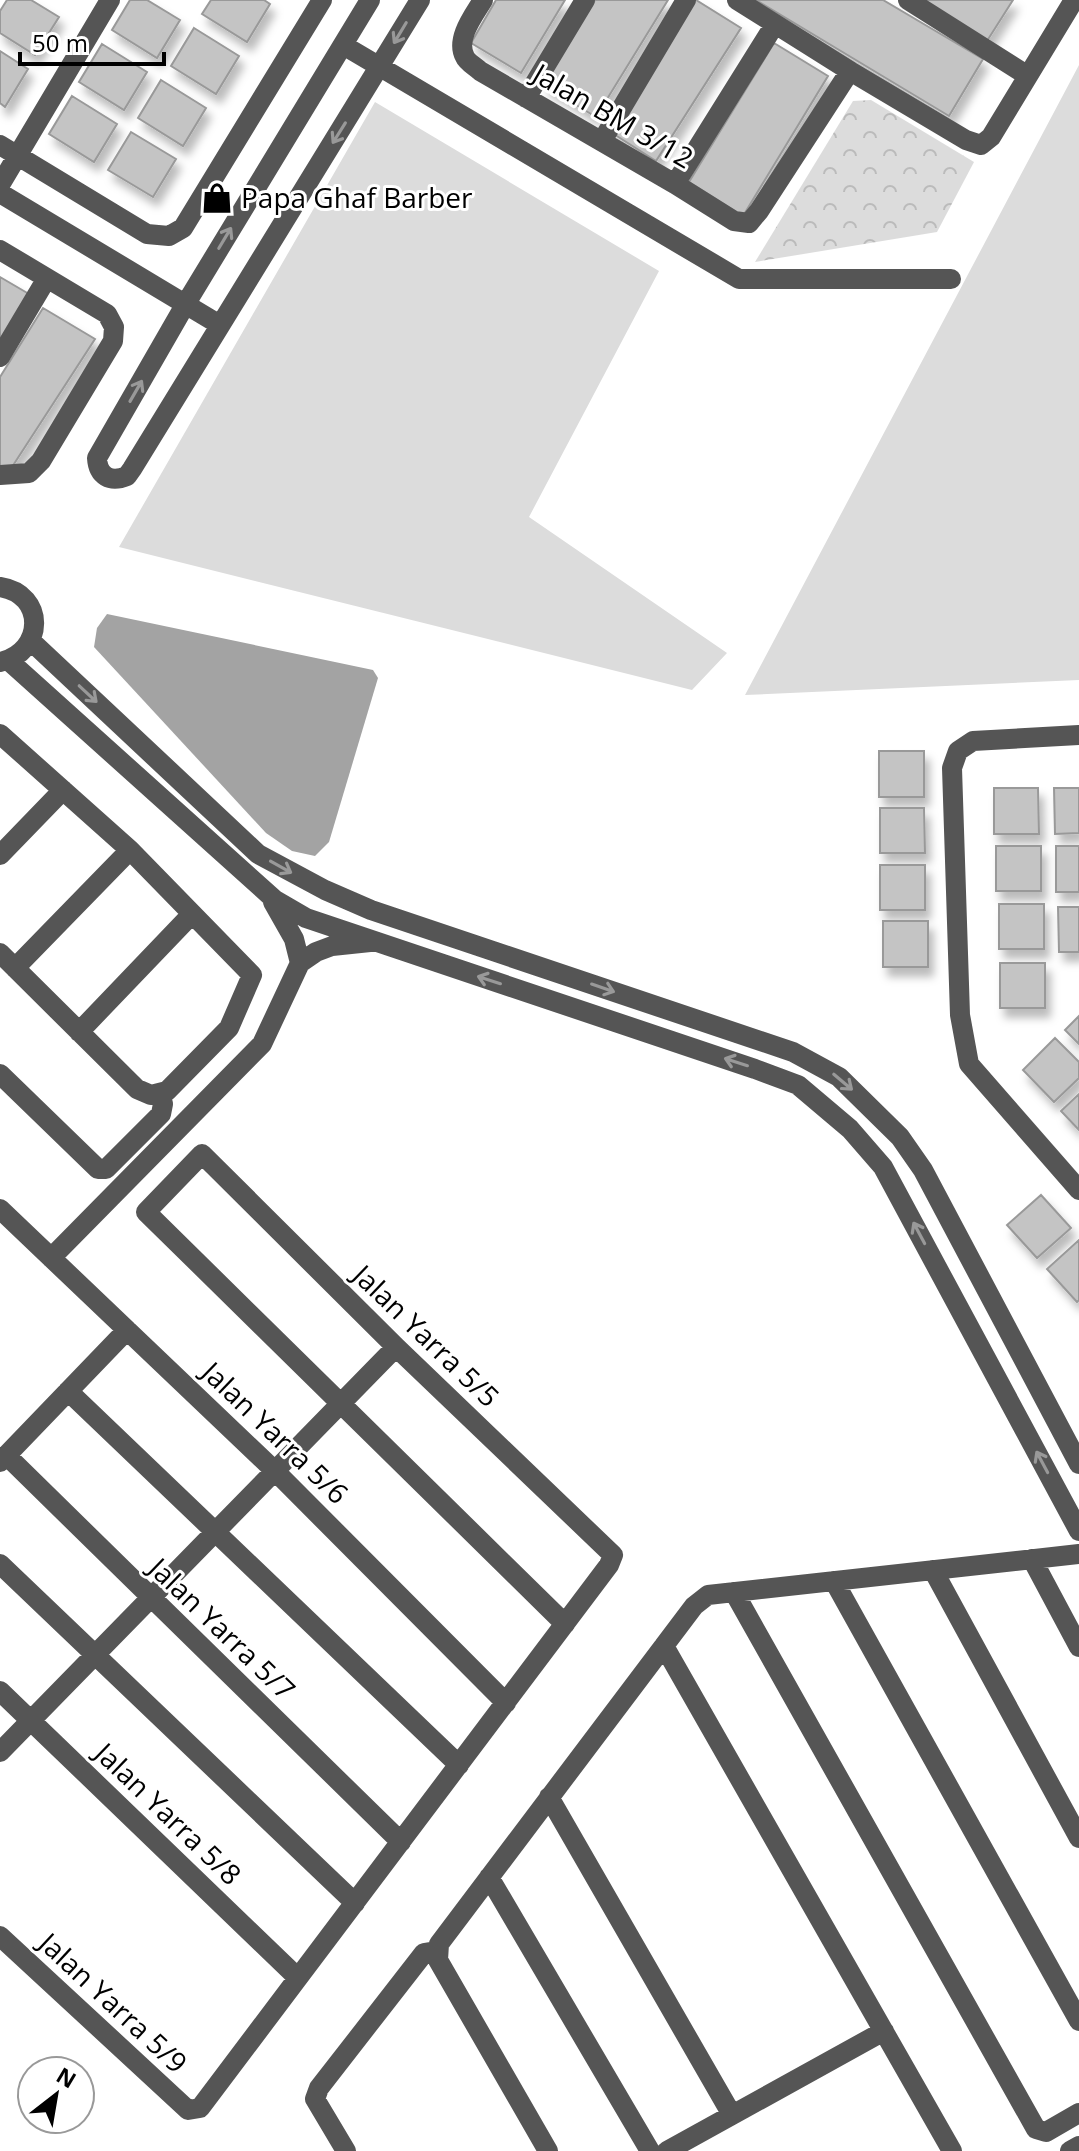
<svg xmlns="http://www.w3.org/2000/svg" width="1079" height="2151" font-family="'Open Sans',sans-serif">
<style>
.grass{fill:#dcdcdc}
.park{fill:url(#park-crowns)}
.water{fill:#a3a3a3}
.building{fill:#c4c4c4;stroke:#999;stroke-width:2;filter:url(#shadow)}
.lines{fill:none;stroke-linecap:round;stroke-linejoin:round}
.minor{stroke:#555;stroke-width:20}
.oneway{stroke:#999}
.labels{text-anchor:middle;stroke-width:6;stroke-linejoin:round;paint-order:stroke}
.street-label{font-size:28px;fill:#000;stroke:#fff}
.poi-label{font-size:28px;fill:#000;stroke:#fff;text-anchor:start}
</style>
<defs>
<pattern id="park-crowns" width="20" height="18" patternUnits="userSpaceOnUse" patternTransform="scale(2)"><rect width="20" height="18" fill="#dcdcdc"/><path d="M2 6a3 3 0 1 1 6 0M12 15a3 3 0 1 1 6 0" fill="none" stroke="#bbb"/></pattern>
<filter id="shadow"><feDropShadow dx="5" dy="9" stdDeviation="4" flood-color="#0004"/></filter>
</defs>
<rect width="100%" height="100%" fill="#fff"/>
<!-- grass -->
<path class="grass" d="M1079,65V680L745,695Z
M375,102L659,271L529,517L727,653L692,690L119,547Z"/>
<!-- park -->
<path class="park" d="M871,100L974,162L937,232L755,262L853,101Z"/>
<!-- water -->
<path class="water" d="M107,614L373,670L378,678L329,842L315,856L292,851L266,833L94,647L97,628Z"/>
<!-- building -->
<path class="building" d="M7,0H31L59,17L35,55L0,33V11Z
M130,0H147L180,20L157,58L112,30Z
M211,0H264L270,4L247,42L202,14Z
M496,0H565L521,73L471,43Z
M595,0H668L596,117L543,85Z
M691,0H696L741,28L656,161L609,131Z
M756,0H883L983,59L949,116Z
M921,0H1013L987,41Z
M194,28L239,56L216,94L171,66Z
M774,43L828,76L743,216L689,182Z
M102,44L147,72L124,110L79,82Z
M0,51L28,69L5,107L0,103Z
M161,80L206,108L183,146L138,118Z
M72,96L117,124L94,162L49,134Z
M131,132L176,159L153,197L108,170Z
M0,277L29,294L0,340Z
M43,308L95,339L12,467L0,466V377Z
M879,751H924V797H879Z
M994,788H1038L1039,834H994Z
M1054,788H1079V833L1055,834Z
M880,808H924L925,853H880Z
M996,846H1041V891H996Z
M1056,846H1079V892H1056Z
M880,865H925V910H880Z
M999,904H1044V949H999Z
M1058,907H1079V952H1059Z
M883,921H928V967H883Z
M1000,963H1045V1008H1000Z
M1079,1016V1044L1065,1030Z
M1055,1038L1079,1062V1078L1054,1102L1023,1070Z
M1079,1094V1130L1061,1111Z
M1041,1195L1071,1228L1037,1258L1007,1225Z
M1079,1240V1300L1077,1302L1047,1269Z"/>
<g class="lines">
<!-- minor -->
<path class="minor" d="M370,0L185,305L97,458C98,476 110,483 127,476L132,469L420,0
M483,0C474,15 455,39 465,57C467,62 476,67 480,71L675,184L734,221L749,223L759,211L850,71
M737,0L850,71L966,140L981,145L991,137L1074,0
M908,0L1028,76
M343,45L739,279H951
M526,98L585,0
M602,141L686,0
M0,145L147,234L169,236L183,228L322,0
M675,184L775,24
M0,185L110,0
M0,193L220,325
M0,250L107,314L114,327L113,341L41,461L29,473L0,475
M0,357L47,278
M0,587C46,594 45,652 0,662
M31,641L258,854L325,890L371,910L793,1052L839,1077L900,1137L923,1170L1079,1464
M8,660L275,900L306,918L755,1069L798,1085L850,1129L883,1167L1079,1531
M0,734L130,850L252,975L229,1028L167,1091L151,1095L137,1089L0,953
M1079,735L973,741L958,751L952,768L960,1015L969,1064L1079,1190
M0,855L63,790
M273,902L294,939L300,963
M15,968L130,850
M79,1032L192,914
M0,1074L98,1169H106L161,1114L163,1104L160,1093
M0,1209L276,1472L506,1703
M51,1258L262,1044L300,963L316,952L332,946L370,942
M68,1391L459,1765
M6,1455L401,1842
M0,1462L127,1330
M1032,1559L1079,1647
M0,1564L355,1903
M933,1570L1079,1838
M834,1581L1079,2021
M734,1592L1036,2129L1046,2132L1079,2113
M664,1646L952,2151
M0,1691L298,1978
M0,1752L396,1347
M549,1797L732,2115
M489,1877L650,2151
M0,1936L188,2110L200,2108L609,1565L613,1555L396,1347L202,1154L146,1212L565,1624
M346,2151L315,2099L319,2088L424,1953L436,1951
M548,2151L438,1960L439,1944L694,1606L708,1595L1079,1554
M667,2151L884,2031
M1070,2151L1079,2146"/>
</g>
<!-- one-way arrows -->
<defs><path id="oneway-shaft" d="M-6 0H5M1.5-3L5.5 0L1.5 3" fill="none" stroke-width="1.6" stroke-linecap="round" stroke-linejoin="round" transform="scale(2)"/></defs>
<g class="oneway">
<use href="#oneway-shaft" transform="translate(400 33) rotate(121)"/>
<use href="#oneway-shaft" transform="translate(339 133) rotate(122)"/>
<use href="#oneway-shaft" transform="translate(225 238) rotate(-59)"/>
<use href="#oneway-shaft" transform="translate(136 391) rotate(-60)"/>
<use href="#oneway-shaft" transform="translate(88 694) rotate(43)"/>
<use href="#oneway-shaft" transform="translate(281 867) rotate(29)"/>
<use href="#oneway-shaft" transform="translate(489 980) rotate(-162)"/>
<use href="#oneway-shaft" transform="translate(603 988) rotate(19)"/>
<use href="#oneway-shaft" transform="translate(736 1062) rotate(-162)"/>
<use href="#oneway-shaft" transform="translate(843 1082) rotate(40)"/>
<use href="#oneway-shaft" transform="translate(919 1233) rotate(-118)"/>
<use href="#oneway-shaft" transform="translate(1042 1462) rotate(-118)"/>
</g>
<!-- icons -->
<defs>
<symbol id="shop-bare" viewBox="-9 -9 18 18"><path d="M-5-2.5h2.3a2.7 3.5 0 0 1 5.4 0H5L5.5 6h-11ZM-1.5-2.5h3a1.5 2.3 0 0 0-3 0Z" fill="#000" stroke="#fff" stroke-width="2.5" paint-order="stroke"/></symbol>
</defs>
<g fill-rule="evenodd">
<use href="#shop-bare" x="195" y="176" width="44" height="44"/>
</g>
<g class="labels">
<!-- street labels -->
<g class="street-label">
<text transform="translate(613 116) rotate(30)" y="10">Jalan BM 3/12</text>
<text transform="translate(426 1336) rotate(44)" y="10">Jalan Yarra 5/5</text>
<text transform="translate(275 1433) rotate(44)" y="10">Jalan Yarra 5/6</text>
<text transform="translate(222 1629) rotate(44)" y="10">Jalan Yarra 5/7</text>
<text transform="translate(168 1814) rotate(44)" y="10">Jalan Yarra 5/8</text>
<text transform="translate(113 2003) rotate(43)" y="10">Jalan Yarra 5/9</text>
</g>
<!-- poi labels -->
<g class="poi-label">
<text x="241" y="208">Papa Ghaf Barber</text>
</g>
</g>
<!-- north arrow -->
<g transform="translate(56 2095) rotate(31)"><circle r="38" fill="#ffffff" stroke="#999999" stroke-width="2"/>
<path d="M0-6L14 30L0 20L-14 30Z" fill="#000000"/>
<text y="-12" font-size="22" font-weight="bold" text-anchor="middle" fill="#000000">N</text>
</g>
<!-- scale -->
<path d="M20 52v12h144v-12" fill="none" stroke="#000000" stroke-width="4"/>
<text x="32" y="52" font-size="24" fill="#000000" stroke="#ffffff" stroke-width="6" paint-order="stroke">50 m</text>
</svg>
